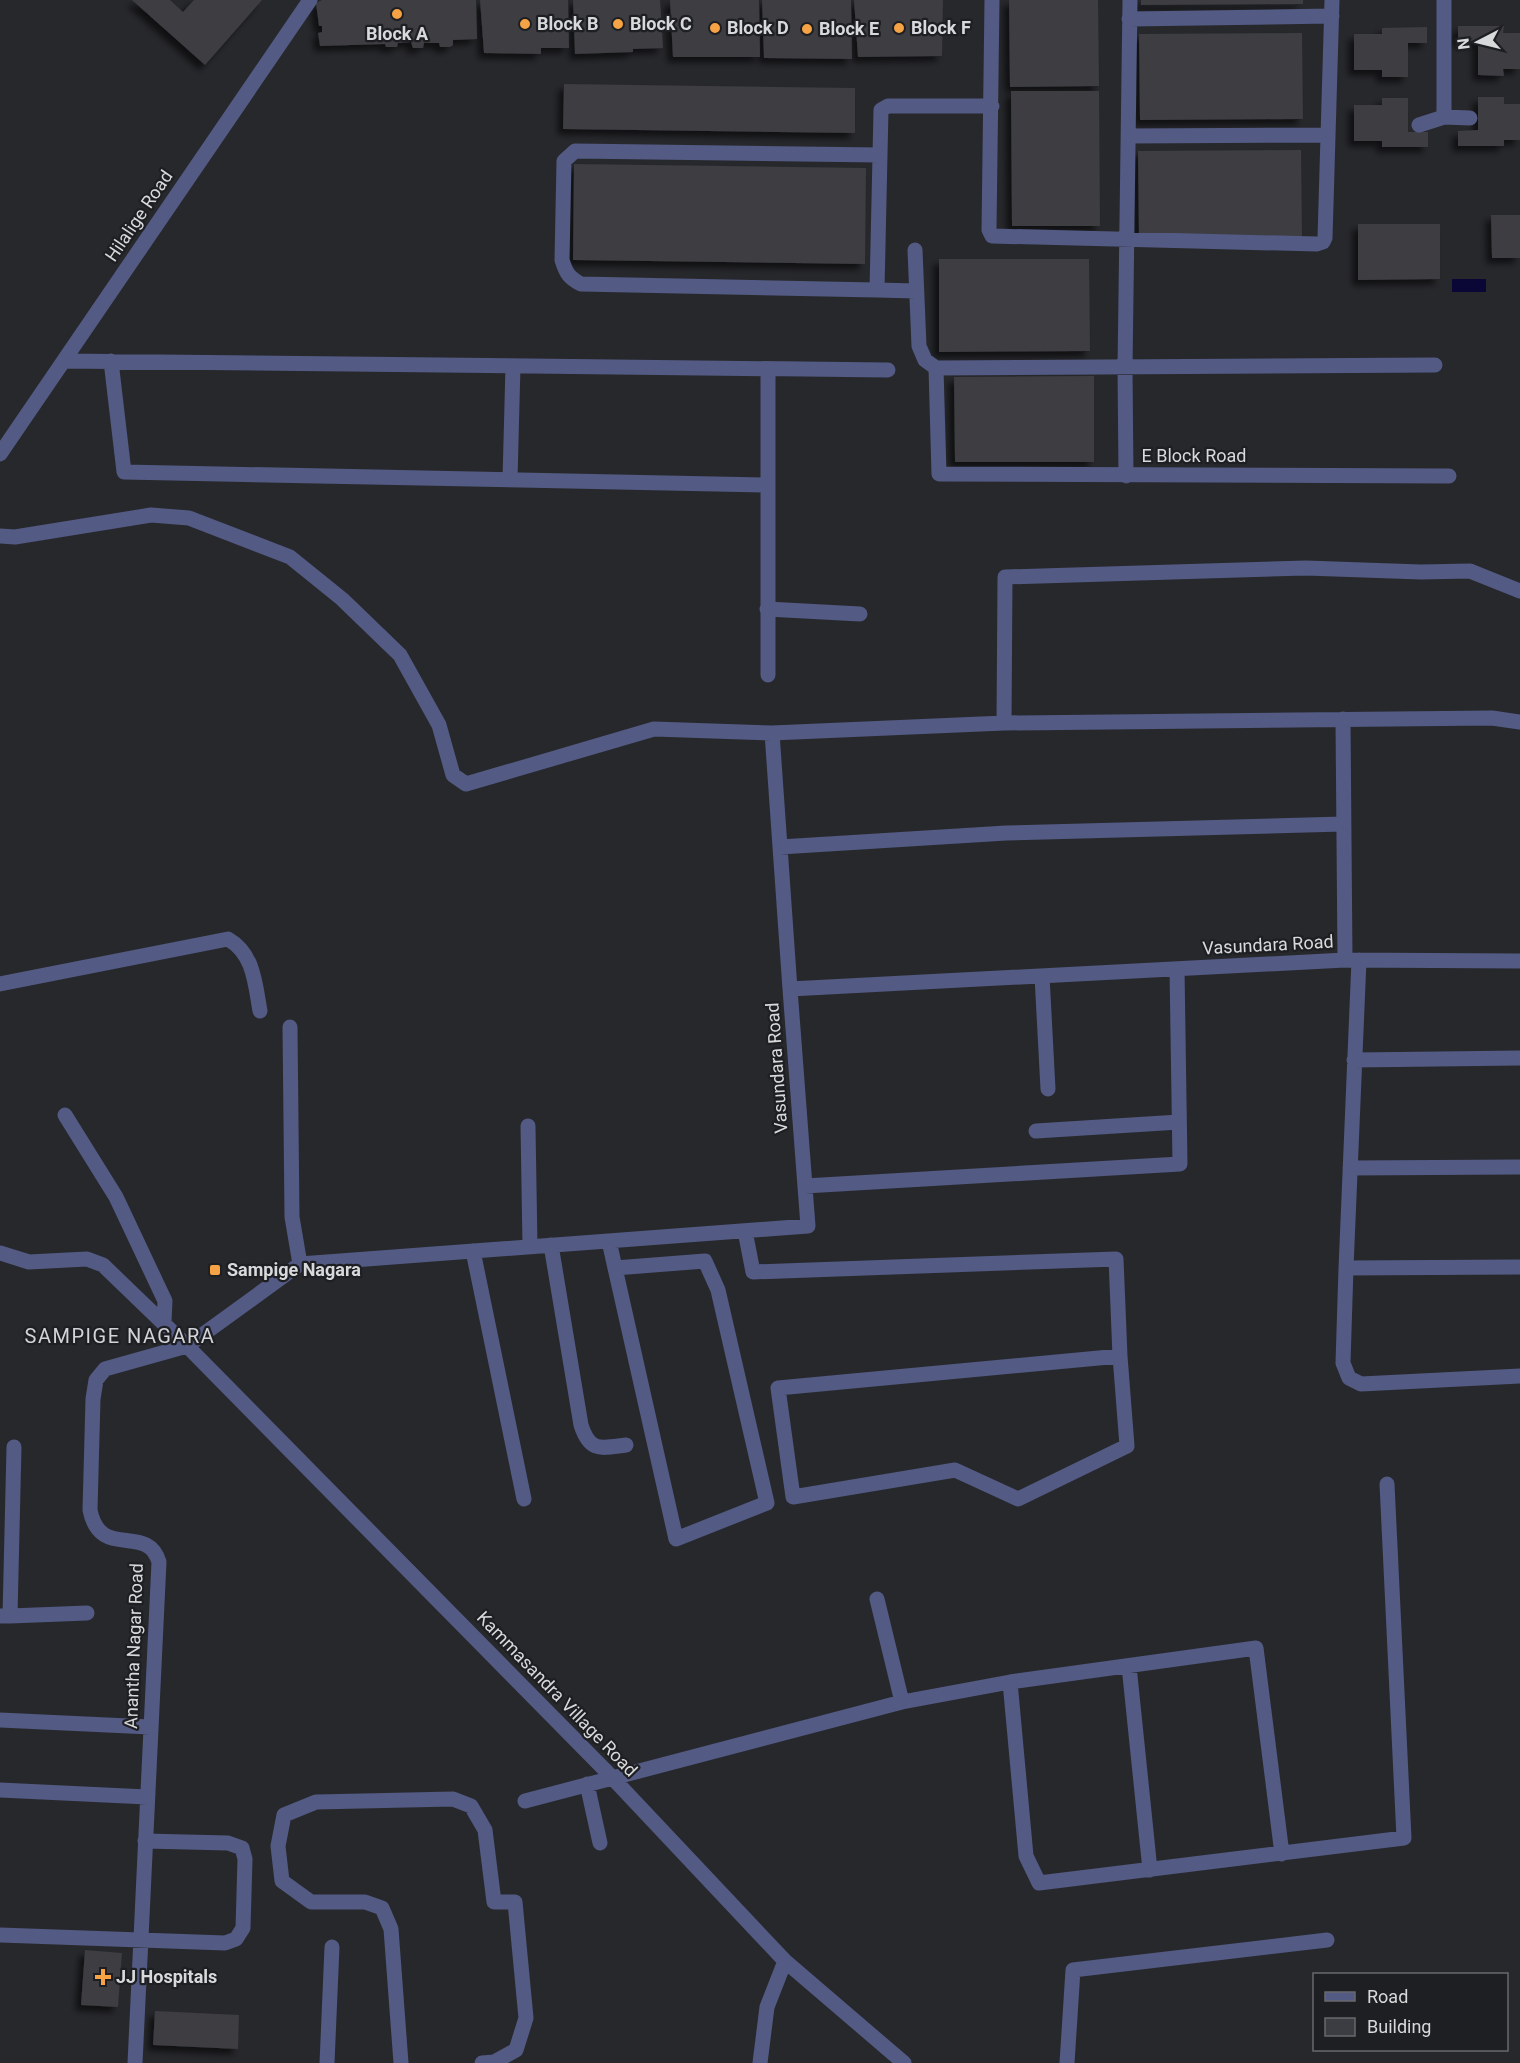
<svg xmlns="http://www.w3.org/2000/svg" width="1520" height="2063" font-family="Roboto,sans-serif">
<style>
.water{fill:#0a0737}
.building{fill:#3c3d42;filter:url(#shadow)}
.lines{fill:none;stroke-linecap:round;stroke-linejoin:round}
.minor{stroke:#535a83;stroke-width:15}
.poi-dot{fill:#f5a345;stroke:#1e1f22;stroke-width:2}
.labels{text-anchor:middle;stroke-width:4.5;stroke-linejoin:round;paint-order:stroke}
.poi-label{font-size:18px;font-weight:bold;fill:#d8d9db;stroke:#1e1f22;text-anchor:start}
.street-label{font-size:18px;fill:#d8d9db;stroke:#1e1f22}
.neighbourhood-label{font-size:20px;letter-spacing:1.5px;fill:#d2d3d8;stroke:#1e1f22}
</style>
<defs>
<filter id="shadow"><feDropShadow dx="-5.5" dy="5.5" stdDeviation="3" flood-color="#0009"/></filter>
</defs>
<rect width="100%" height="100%" fill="#27282c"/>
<!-- water -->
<path class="water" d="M1452,279H1486V292H1452Z"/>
<!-- building -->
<path class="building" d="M132,0H170L183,12L194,0H262L205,65Z
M322,0H476L477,39L453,40V45L450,47H440L439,43H424L423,48H413L411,42L398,43L397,47H386L385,44L320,46L318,33L322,32V26H319L316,3Z
M480,0H568L569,48H541V54L484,53Z
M573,0H660L663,48L633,49V52L575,54Z
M670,0H759L760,57H673Z
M762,0H851L852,59L764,58Z
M854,0H943L942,56L858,57Z
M1009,0H1098L1099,86L1010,87Z
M1141,0H1303V4L1141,5Z
M1458,26H1504L1503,33H1520V69H1503L1504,76L1478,75V42H1458Z
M1427,27V43H1408V77H1382V70H1354V34H1382V28Z
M1302,33L1303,119L1140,120L1139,34Z
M564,84L855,88V133L563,129Z
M1011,91H1099L1100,226H1012Z
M1478,97H1504V104H1520V140H1504V146H1458V131L1478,130Z
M1382,98H1408V132H1428V147H1382V141H1354V105H1382Z
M1301,150L1302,236L1139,237L1138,151Z
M574,164L866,168L865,264L573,260Z
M1491,215H1520V258H1492Z
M1358,224H1440V279L1358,280Z
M939,259H1089L1090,351L939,352Z
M1094,376V462H955L954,377Z
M85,1950L122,1953L118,2007L81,2005Z
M155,2011L239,2015L238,2049L153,2045Z"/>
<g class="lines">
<!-- minor -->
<path class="minor" d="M992,0L989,230L992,236L1317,244L1323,242L1325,238L1332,0
M1129,19L1332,16
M1444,117L1470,118
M1419,125L1444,117V0
M1129,136L1327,135
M880,155L575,151L564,161L562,260C566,273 569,278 581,284L877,290L881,110L888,106H992
M915,250L919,346L925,360L936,368
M877,290L916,291
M64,361L888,370
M111,361L124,472L768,485
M1435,365L936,368L939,474L1449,476
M0,454L310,0
M1126,476L1125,368L1130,0
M510,479L513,366
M0,536L15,537L151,515L189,518L290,557L342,599L400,655L439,725L453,775L466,784L654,729L772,733L1004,723L1492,718L1520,722
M767,609L860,614
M768,675V369
M1343,719L1345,960
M1004,723L1005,577L1306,568L1421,572L1470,571L1520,591
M772,733L790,989
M780,847L1006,833L1343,824
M1359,960L1346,1268L1520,1267
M1042,976L1048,1089
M0,984L228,939C254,954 255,983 260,1011
M290,1027L292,1217L300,1264
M1354,1060L1520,1058
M65,1115L116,1197L165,1301L164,1322
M528,1126L530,1247
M1036,1131L1179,1122
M1350,1168L1520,1167
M805,1186L1180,1164L1177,969
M745,1231L753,1272L1116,1259L1120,1356L1127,1446L1018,1499L955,1470L793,1497L778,1388L1120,1356
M609,1241L615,1268L676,1539L767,1503L718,1290L705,1261L615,1268
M551,1245L581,1425C590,1453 601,1448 626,1445
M473,1251L524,1499
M0,1253L29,1262L87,1259L103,1265L187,1346L105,1369L96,1380L93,1399L90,1510C100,1561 147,1522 159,1562L135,2063
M1346,1268L1343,1363L1349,1378L1361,1384L1520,1376
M877,1599L902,1702
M0,1616H10L14,1447
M10,1616L87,1613
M1129,1666L1150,1870
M1010,1682L1026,1856L1039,1883L1404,1838L1387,1484
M0,1720L150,1727
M587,1784L600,1843
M0,1790L147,1797
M525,1801L902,1702L1010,1682L1256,1648L1282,1854
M0,1935L225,1943L236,1939L243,1928L245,1859L242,1848L228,1843L145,1841
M327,2063L332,1947
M401,2063L391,1929L382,1908L365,1902H311L282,1881L278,1846L284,1815L316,1802L453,1799L471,1806L485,1830L494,1902H515L526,2018L516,2050L494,2062L482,2063
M760,2063L767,2007L785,1961
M904,2063L785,1961L605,1770L187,1346L300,1264L808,1226L790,989L1345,960L1520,961
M1067,2063L1073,1970L1327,1940"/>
</g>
<!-- markers -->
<g class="poi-dot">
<circle cx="397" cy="14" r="6"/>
<circle cx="525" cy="24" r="6"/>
<circle cx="618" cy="24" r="6"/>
<circle cx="715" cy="28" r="6"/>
<circle cx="899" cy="28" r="6"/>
<circle cx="807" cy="29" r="6"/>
<rect x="209" y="1264" width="12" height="12" rx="3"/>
<path d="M100 1968h6v6h6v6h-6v6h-6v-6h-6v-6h6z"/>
</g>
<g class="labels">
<!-- poi labels -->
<g class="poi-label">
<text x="537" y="30">Block B</text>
<text x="630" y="30">Block C</text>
<text x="727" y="34">Block D</text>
<text x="911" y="34">Block F</text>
<text x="819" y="35">Block E</text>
<text x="397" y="40" text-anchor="middle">Block A</text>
<text x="227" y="1276">Sampige Nagara</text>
<text x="116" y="1983">JJ Hospitals</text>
</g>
<!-- street labels -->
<g class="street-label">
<text transform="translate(139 216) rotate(-56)" y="6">Hilalige Road</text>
<text x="1194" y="462">E Block Road</text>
<text transform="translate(1268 945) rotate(-3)" y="6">Vasundara Road</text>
<text transform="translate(777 1068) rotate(-94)" y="6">Vasundara Road</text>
<text transform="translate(134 1646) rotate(-88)" y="6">Anantha Nagar Road</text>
<text transform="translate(557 1694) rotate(46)" y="6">Kammasandra Village Road</text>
</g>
<!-- neighbourhood labels -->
<g class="neighbourhood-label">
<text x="120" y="1343">SAMPIGE NAGARA</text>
</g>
</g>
<!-- legend -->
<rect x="1313" y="1973" width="195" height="78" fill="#1e1f22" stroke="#68696c" stroke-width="1.5"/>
<rect x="1325" y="1992" width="30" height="9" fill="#535a83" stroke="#68696c" stroke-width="1.5"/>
<text x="1367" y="2003" font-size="18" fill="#d8d9db">Road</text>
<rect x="1325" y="2018" width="30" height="18" fill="#3c3d42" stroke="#68696c" stroke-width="1.5"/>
<text x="1367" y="2033" font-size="18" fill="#d8d9db">Building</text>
<!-- north arrow -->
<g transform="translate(1478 42) rotate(263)" stroke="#1e1f22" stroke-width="4.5" paint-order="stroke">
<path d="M0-4.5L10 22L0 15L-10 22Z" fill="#d8d9db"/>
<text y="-9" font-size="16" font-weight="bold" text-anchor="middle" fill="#d8d9db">N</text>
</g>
</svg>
